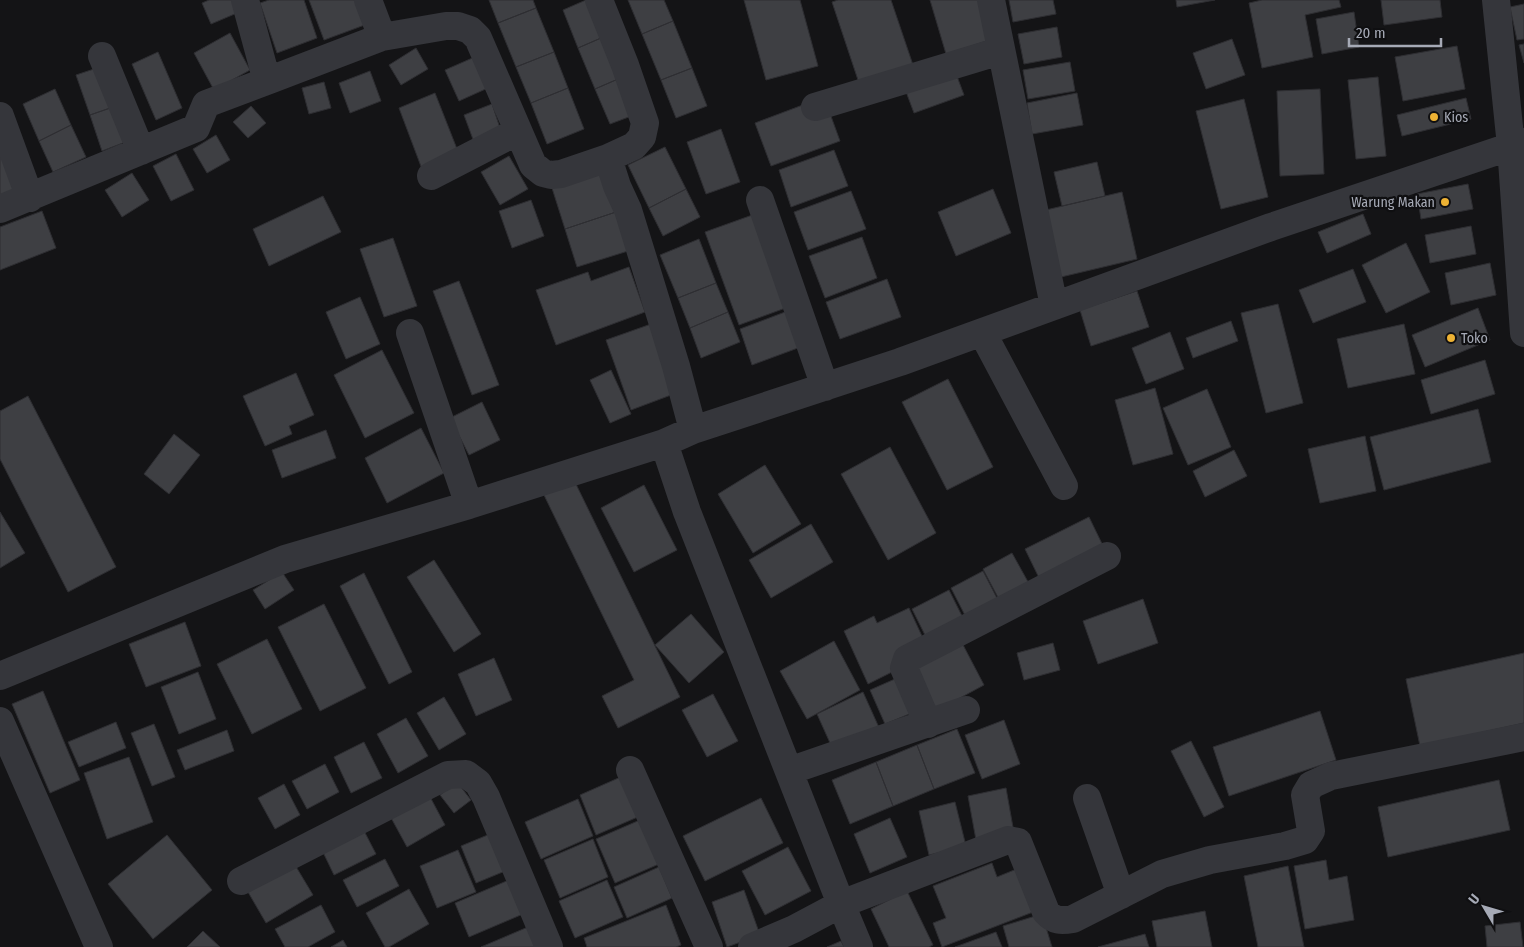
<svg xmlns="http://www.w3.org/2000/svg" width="1524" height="947" font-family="'Fira Sans Condensed',sans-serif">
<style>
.building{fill:#3e3f43;stroke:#2e2e32}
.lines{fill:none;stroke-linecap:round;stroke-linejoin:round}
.minor{stroke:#35363b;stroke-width:28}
.poi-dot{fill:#edb234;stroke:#0f0f11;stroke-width:2}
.labels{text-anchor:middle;stroke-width:4.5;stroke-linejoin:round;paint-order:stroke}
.poi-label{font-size:14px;fill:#a6aab6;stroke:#0f0f11;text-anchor:start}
</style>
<rect width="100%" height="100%" fill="#141416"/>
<!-- building -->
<path class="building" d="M209,0H232L237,13L211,24L202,3Z
M269,0H304L317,38L277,53L260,3Z
M309,0H362L370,23L324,40Z
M489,0H533L536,8L498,23Z
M586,0L601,38L578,48L563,10Z
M628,0H664L673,21L642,34Z
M744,0H800L818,66L766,80Z
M838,0H891L913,65L859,83L832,2Z
M930,0H981L993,39L946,54Z
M1009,0H1053L1056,14L1013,22Z
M1176,0H1215L1177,7Z
M1262,0H1339L1341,7L1305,15L1313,57L1262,68L1249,3Z
M1381,0H1440L1442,17L1384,25Z
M1524,4V39L1517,40L1510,7Z
M536,8L554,52L516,67L498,23Z
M1354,12L1359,47L1322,54L1316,19Z
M673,21L692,68L661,80L642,34Z
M1057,27L1062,57L1024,64L1018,34Z
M230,33L250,70L214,90L194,53Z
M601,38L618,79L595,89L578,48Z
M1232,39L1245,75L1206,89L1193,53Z
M1524,44V63L1519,45Z
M1457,46L1465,89L1403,101L1395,57Z
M416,48L428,69L401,85L389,65Z
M158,52L182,108L156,120L132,64Z
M554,52L568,88L531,103L516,67Z
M477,56L490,87L459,101L445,70Z
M1070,62L1075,91L1028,99L1023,70Z
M952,63L964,95L914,113L902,81Z
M103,66L116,106L90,115L76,75Z
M692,68L707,106L676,118L661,80Z
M370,71L381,101L350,113L339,83Z
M1378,77L1386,156L1356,159L1348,80Z
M618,79L634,115L610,124L595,89Z
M324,82L331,108L309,114L302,88Z
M568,88L584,129L547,144L531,103Z
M55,89L71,125L39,141L23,104Z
M1320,89L1324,174L1280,176L1277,91Z
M435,93L459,154L422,169L399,108Z
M1077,93L1083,125L1032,134L1027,103Z
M824,97L840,141L771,166L755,123Z
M1466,98L1471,119L1402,136L1397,115Z
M1244,99L1268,197L1221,209L1196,111Z
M492,104L501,131L474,142L464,115Z
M116,106L128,141L102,151L90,115Z
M251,106L266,123L248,138L233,122Z
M71,125L86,157L53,172L39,141Z
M721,129L740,182L706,194L687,142Z
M216,135L230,160L207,173L193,149Z
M0,144L19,195L0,202Z
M665,147L686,189L649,208L628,165Z
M834,150L848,186L791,207L779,170Z
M176,154L194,190L171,201L153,166Z
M509,156L528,189L500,205L481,172Z
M1097,162L1105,196L1062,206L1054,172Z
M603,171L616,212L565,229L552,188Z
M132,173L149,200L122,217L105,190Z
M1468,184L1473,209L1421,219L1417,194Z
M686,189L700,217L663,236L649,208Z
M993,189L1011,233L956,256L938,212Z
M851,191L866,229L808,250L794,212Z
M1122,192L1137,259L1061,277L1046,210Z
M323,196L341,232L269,266L253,229Z
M531,200L544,236L512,248L499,211Z
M42,211L56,248L0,270V227Z
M616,212L628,251L577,267L565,229Z
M758,213L791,306L739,325L705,232Z
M1363,214L1371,234L1327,253L1318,232Z
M1471,226L1476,254L1430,263L1425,235Z
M862,237L877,278L825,298L809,256Z
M393,238L417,306L384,317L360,249Z
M699,239L716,283L678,298L660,255Z
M1406,243L1430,292L1386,313L1362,265Z
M1490,263L1496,295L1451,305L1445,273Z
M629,267L645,312L556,345L536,290L588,272L591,281Z
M1353,269L1366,302L1313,323L1299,290Z
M887,279L901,317L840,339L826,302Z
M459,281L499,385L472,395L433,291Z
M716,283L728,312L690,328L678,298Z
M1137,291L1149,327L1091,346L1080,310Z
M360,297L380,344L346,359L326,312Z
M1278,304L1303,403L1266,413L1241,313Z
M1478,308L1490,340L1425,367L1412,335Z
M793,309L806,345L752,365L740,329Z
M728,312L740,342L701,358L690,328Z
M1231,321L1238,341L1193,358L1186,338Z
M654,323L679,392L631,410L606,340Z
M1404,324L1415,374L1348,388L1337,339Z
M1170,332L1184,369L1146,384L1132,348Z
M382,350L414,413L365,438L334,375Z
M1485,360L1495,394L1431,414L1421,380Z
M611,370L631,414L610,423L590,380Z
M296,373L314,415L289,426L292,434L265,446L243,396Z
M948,379L993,467L947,490L902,402Z
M1155,388L1173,454L1133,465L1115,400Z
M1207,389L1231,447L1188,465L1163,408Z
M28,396L116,567L68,592L0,459V411Z
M482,402L500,440L469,455L450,418Z
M1478,409L1491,462L1384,490L1370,437Z
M421,428L444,473L387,503L365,458Z
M326,430L336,458L282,478L272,450Z
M174,434L200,455L169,494L144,474Z
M1365,436L1376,491L1320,503L1308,449Z
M890,447L936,533L888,560L841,474Z
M1234,450L1247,476L1205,497L1193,471Z
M765,465L801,524L753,553L718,494Z
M572,476L680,697L618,728L602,696L634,680L542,491Z
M644,485L677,550L634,572L601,508Z
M0,512L25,553L0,568Z
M1089,517L1106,552L1042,584L1025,549Z
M811,524L833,562L771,598L749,560Z
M1012,553L1032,589L1002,605L983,569Z
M434,560L481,634L454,652L407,577Z
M983,571L1002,608L970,625L951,588Z
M282,572L294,590L265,609L253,590Z
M364,573L412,672L389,684L340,586Z
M949,590L966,624L929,643L912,609Z
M1143,599L1158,643L1098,664L1083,621Z
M324,604L366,688L320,711L278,627Z
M909,608L927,647L898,669L868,684L844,631L874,616L877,623Z
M691,614L724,652L689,683L655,645Z
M185,622L201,666L146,687L129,644Z
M267,639L302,709L252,734L217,664Z
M834,641L860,690L807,719L780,671Z
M961,641L984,685L934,712L911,667Z
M1053,643L1060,670L1024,680L1017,653Z
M1524,653V723L1420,746L1406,679Z
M494,658L512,700L476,716L458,674Z
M198,672L216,719L179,734L161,687Z
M904,675L919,710L885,724L870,690Z
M43,691L80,780L50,793L12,704Z
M863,692L881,732L835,754L817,714Z
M713,694L738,741L707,757L682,710Z
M444,697L466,734L439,750L417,713Z
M1320,711L1336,760L1229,796L1213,747Z
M406,718L428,756L398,773L377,734Z
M1004,720L1020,764L982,779L965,735Z
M116,722L126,748L79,767L68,742Z
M154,724L175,777L152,786L131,733Z
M957,729L975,773L934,789L917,745Z
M227,730L234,751L185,770L177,750Z
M1191,741L1224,807L1204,817L1171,751Z
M364,742L382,778L351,793L334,757Z
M917,745L934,789L893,806L876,762Z
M129,757L153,822L107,839L84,773Z
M876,762L893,806L850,824L832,780Z
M325,764L339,792L307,809L292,781Z
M623,776L640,816L596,835L580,795Z
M1499,780L1510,830L1388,857L1378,807Z
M457,782L471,800L454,813L440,795Z
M284,784L300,815L275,829L258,798Z
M1006,788L1014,833L976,840L968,796Z
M428,793L445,825L407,847L389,814Z
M761,798L783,843L705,881L683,836Z
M578,799L593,836L541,859L525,822Z
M955,802L966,846L929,855L919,811Z
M890,818L907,857L870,873L854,834Z
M640,820L659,864L615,883L596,839Z
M361,825L376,854L334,875L320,846Z
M495,832L510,869L476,883L461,846Z
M167,835L212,890L153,939L108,884Z
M593,839L608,877L560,898L544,860Z
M788,847L811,891L765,915L742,871Z
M458,850L476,892L437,908L420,866Z
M385,859L399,886L357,907L343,880Z
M1326,860L1329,880L1347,876L1354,920L1305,929L1294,866Z
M992,863L997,877L1024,866L1041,909L942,947L933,923L946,918L933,886Z
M295,865L313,895L266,923L248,892Z
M1288,866L1304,947H1258L1244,876Z
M659,867L672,898L627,918L614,887Z
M509,880L523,914L469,937L455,903Z
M607,880L623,917L575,938L559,901Z
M409,889L429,924L389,947H385L366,913Z
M744,890L760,935L727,947L712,902Z
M907,891L933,945L929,947H889L871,909Z
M321,905L335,932L308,947H285L275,929Z
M666,905L681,945L676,947H587L584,938Z
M1205,911L1212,947H1157L1152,921Z
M1042,914L1052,947H1009L1003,926Z
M1520,922L1523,947H1487L1485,926Z
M528,927L537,947H481Z
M203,931L220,947H187Z
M996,932L1002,947H955Z
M1145,934L1149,947H1098Z
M343,940L347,947H331Z
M841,941L844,947H827Z"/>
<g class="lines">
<!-- minor -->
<path class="minor" d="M991,0L1054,306
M1496,0L1511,146L1524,333
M382,37L446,26H458L470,30L478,38L533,165L543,173L551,175L561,174L608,158L634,146L642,137L645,123L625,65L599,0
M102,56L141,151
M267,81L382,37L368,0
M815,107L1000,51
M0,116L30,198
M608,158L617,186L628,210L676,366L693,430
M431,176L518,131
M760,200L825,387
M0,209L196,128L206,104L267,81L245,0
M982,332L1064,486
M410,333L469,505
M664,443L687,512L841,904L794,929L752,947
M0,676L285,559L469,505L664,443L693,430L900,362L1271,227L1524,142
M0,721L99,947
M928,724L904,668L907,659L1107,556
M630,770L709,947
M789,771L966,710
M1087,798L1121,895
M241,881L448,775L466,774L478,783L486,797L549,947
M859,947L841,904L1008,840L1018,842L1046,912C1054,921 1061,921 1073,919L1162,874L1210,860L1285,846L1305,840L1311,831L1305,795L1311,785L1331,776L1524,737"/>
</g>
<!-- markers -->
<g class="poi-dot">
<circle cx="1434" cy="117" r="5"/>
<circle cx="1445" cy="202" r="5"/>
<circle cx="1451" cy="338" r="5"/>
</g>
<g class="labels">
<!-- poi labels -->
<g class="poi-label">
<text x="1444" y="122">Kios</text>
<text x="1435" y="207" text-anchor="end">Warung Makan</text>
<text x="1461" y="343">Toko</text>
</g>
</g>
<!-- north arrow -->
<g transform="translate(1484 907) rotate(308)" stroke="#0f0f11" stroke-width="4" paint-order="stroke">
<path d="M0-4L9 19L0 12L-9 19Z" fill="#a6aab6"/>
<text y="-8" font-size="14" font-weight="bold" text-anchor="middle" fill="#a6aab6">U</text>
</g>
<!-- scale -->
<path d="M1349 38v8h92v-8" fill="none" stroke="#a6aab6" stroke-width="2.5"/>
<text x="1356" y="38" font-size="15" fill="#a6aab6" stroke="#0f0f11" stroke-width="4" paint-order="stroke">20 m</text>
</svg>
